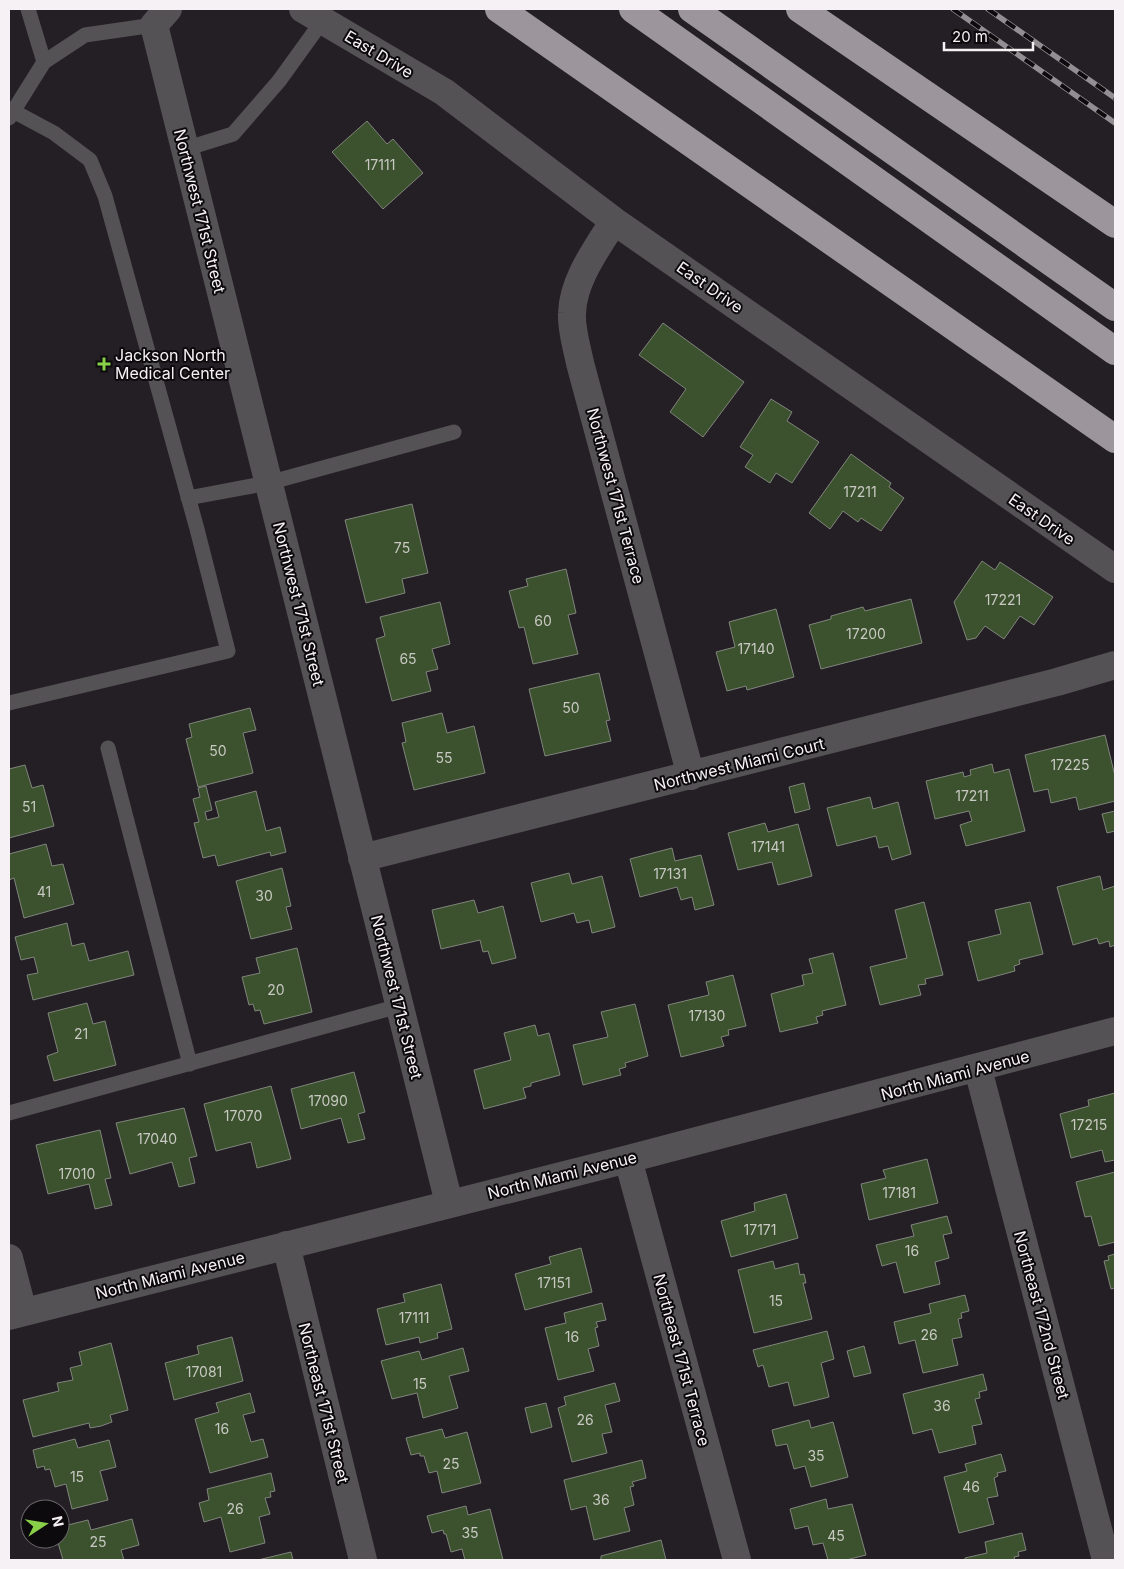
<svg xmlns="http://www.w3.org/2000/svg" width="1124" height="1569" font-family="Inter,sans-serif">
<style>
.building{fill:#3c512d;stroke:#80857d}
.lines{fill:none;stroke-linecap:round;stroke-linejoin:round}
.lane{stroke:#545254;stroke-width:15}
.street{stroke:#545254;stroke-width:28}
.highway{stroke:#9c959c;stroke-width:28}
.rail-casing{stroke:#938e92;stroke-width:5.5}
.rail{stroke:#0c0a0c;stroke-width:4;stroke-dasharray:11;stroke-linecap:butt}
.poi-dot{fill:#89cf48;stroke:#0c0a0c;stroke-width:2}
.labels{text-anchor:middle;stroke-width:4;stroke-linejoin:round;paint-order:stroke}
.number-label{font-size:14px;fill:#c7c9c2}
.street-label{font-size:16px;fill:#f5f1f4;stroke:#0c0a0c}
.poi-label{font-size:16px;fill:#f5f1f4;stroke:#0c0a0c;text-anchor:start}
</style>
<rect width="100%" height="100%" fill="#241f24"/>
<!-- building -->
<path class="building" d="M367,121L387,144L393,139L423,173L383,209L332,152Z
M663,323L744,382L703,437L670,412L686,389L639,355Z
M771,399L792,412L787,421L819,442L792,483L776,473L770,483L745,467L753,455L740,447Z
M851,454L891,483L889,487L904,498L881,531L861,518L858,522L843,511L830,529L809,513Z
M412,504L428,573L402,579L405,593L366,603L345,520Z
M982,561L995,570L1000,562L1053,597L1034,625L1020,616L1004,639L985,626L976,638L967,640L954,602Z
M566,569L576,613L568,615L578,654L533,664L524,627L519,628L509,591L528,586L526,579Z
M911,599L922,643L821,669L809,625L831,619V616L863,607L865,611Z
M440,602L450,644L432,649L438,669L426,672L431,691L392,701L376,639L385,636L380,617Z
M776,609L794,677L747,690L746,686L727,691L716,652L735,647L729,622Z
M599,673L610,720L606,721L611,741L545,756L529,689Z
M250,708L256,730L243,733L253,773L198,787L186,739L192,737L189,724Z
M442,713L447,733L474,726L485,773L414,790L402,743L406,742L402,723Z
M1105,735L1115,776V801L1079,810L1076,797L1051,803L1048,789L1034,792L1025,755Z
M992,764L994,773L1009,769L1025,831L966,846L960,825L972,821L969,811L935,819L926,781L963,772L964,777L971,775L970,770Z
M25,765L32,788L43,785L54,826L9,838V769Z
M804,783L810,809L795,813L789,787Z
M206,786L212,810L205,812L207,820L219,817L215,802L256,791L266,831L280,827L286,852L271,856L270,852L218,866L215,855L203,858L194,823L199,822L193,799L200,797L198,788Z
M870,797L873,809L898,802L911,854L892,860L888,846L879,848L876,836L837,846L827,808Z
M1115,811V831L1107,833L1102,814Z
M765,823L768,832L798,824L812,876L778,885L772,862L738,870L728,833Z
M46,844L52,866L63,864L74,904L24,918L14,878L9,880V854Z
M672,848L675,861L701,855L714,905L695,910L692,897L681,900L677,887L640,897L630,859Z
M282,868L291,906L286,907L292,929L251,939L236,881Z
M569,873L572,884L602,876L615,927L592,933L589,920L577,923L574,913L541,922L531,883Z
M1100,876L1103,890L1115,886V945L1110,947L1109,941L1099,944L1097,938L1073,945L1057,887Z
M474,900L478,913L503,906L516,958L492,964L488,951L483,952L480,940L441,949L432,910Z
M924,902L943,975L925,979L926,984L918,985L921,995L880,1005L870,967L907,958L895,910Z
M1030,902L1043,954L1019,960L1020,964L1014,966L1015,971L978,981L968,942L1001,934L995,910Z
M67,923L72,946L84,943L89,961L128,951L134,975L33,1000L27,975L38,973L34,957L21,960L15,937Z
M297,948L312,1012L264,1024L260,1010L255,1011L253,1004L249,1005L242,977L260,973L256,958Z
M833,953L846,1005L822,1011L823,1015L816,1017L818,1023L780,1032L771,994L804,985L802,975L813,973L809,959Z
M733,975L746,1026L728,1030L729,1035L721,1037L724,1046L681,1057L668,1005L709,995L706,982Z
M87,1003L93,1024L105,1021L116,1065L54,1081L47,1056L58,1052L48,1013Z
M635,1004L648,1056L625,1063L626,1067L619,1069L621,1075L583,1085L573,1045L608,1037L601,1012Z
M535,1025L538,1036L549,1033L560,1075L531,1083V1086L523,1088L526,1098L484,1109L474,1070L511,1060L504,1033Z
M354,1072L365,1112L358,1114L365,1139L348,1143L341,1118L301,1129L291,1089Z
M271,1086L291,1159L257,1168L251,1142L216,1151L204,1104Z
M1115,1093V1160L1105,1162L1102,1150L1071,1158L1060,1114L1089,1106L1088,1100Z
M184,1108L197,1156L189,1158L195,1183L179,1187L172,1162L130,1174L116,1123Z
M100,1130L111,1178L105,1179L112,1205L95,1209L89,1184L48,1194L36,1145Z
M927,1159L938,1203L869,1220L861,1184L886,1178L883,1170Z
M1115,1172V1242L1099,1246L1091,1216L1085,1217L1076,1182Z
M786,1194L798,1238L731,1257L721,1221L755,1211L754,1203Z
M947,1216L952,1233L943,1235L949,1258L935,1262L940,1284L904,1293L896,1262L882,1266L876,1245L914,1236L911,1225Z
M581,1248L592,1292L525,1310L515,1274L551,1264L549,1257Z
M1115,1254V1288L1111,1289L1104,1261L1109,1260L1108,1256Z
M773,1261L775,1269L798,1263L800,1275L804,1274L806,1283H803L812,1319L754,1333L738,1270Z
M441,1284L452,1329L437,1333L438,1338L420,1343L419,1337L386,1345L377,1309L405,1302L403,1294Z
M965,1295L969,1311L961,1313L962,1318L958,1319L962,1337L952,1339L958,1365L923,1373L915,1340L899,1344L894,1322L931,1313L929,1304Z
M602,1303L606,1320L596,1322L598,1327L595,1328L599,1346L588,1349L594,1371L558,1380L545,1328L566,1323L564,1313Z
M827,1331L834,1359L821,1363L829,1397L794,1406L788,1382L769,1387L763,1365L758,1367L753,1350Z
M232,1337L243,1381L174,1400L165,1363L199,1354L197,1346Z
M111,1343L128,1410L110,1415L112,1422L101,1426L90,1428L89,1423L33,1437L23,1400L59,1391L57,1383L73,1380L70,1368L82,1365L79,1352Z
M864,1346L871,1373L854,1377L847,1351Z
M463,1348L469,1371L449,1376L458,1408L423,1418L417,1393L392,1399L381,1361L419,1351L422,1360Z
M983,1374L987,1390L979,1392L980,1398L975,1399L982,1424L972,1426L976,1444L939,1453L932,1429L913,1434L903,1394Z
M615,1383L620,1401L605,1405L612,1432L602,1434L607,1453L572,1462L558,1408L566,1405L564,1397Z
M250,1393L255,1412L243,1415L251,1442L263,1439L268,1457L210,1473L195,1419L219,1412L216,1403Z
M546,1403L552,1427L531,1433L525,1408Z
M809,1420L811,1428L833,1422L848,1477L811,1487L805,1466L794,1469L787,1444L776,1446L772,1430Z
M442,1429L445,1438L467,1432L481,1483L442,1493L437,1471L429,1473L424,1456H420V1453L411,1455L406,1438Z
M75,1439L78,1448L109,1440L116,1467L100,1471L108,1500L72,1509L66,1484L55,1487L50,1469L45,1470L44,1466L37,1468L33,1450Z
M1001,1454L1006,1471L997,1473L998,1476L994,1478L998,1496L987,1498L994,1524L959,1533L944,1477L967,1471L965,1464Z
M642,1460L646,1478L632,1482L634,1486L630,1487L634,1505L624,1508L630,1531L594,1540L586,1506L571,1510L564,1480Z
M271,1473L275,1491L270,1492L271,1497L265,1498L270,1514L259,1517L265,1543L230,1552L221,1517L204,1522L199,1503L209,1500L207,1489Z
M826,1499L828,1509L852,1504L866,1555L846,1560H828L823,1543L813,1545L808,1526L795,1529L790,1509Z
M466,1506L468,1515L490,1509L503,1560H465L462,1549L451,1552L446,1534H444L443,1530L432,1533L427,1516Z
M132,1519L139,1545L121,1550L124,1560H63L57,1539H60V1527L88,1520L91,1530Z
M1022,1533L1026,1550L1018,1552L1019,1556L1014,1557L1015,1560H965V1558L987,1553L985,1542Z
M661,1540L666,1560H598L601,1559V1556Z
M291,1552L293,1560H258Z"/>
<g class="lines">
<!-- lane -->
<path class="lane" d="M28,9L44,62
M9,118L44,62L85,35L154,25
M185,149L233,134L279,81L323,20
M188,498L268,483L454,432
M9,703L228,651L197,529L105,196L90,160L54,133L13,111
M108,748L190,1064
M9,1113L399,1006"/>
<!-- street -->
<path class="street" d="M168,9L154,25L449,1203
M303,9L444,92L614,221L1115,569
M614,221C597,248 573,280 572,313C571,329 577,348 580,363L691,776
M362,858L1057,682L1115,665
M978,1069L1106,1560
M628,1159L737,1560
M286,1245L363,1560
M9,1258L23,1312
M9,1316L628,1159L1115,1031"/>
<!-- highway -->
<path class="highway" d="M499,9L1115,439
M633,9L1115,351
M692,9L1115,307
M800,9L1115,224"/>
<defs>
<path id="rail" d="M953,9L1115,123
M988,9L1115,98"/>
</defs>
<!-- rail casing -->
<use href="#rail" class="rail-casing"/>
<!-- rail -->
<use href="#rail" class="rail"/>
</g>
<!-- markers -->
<path class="poi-dot" d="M101.5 356.5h5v5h5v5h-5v5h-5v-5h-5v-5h5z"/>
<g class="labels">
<!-- number labels -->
<g class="number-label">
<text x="380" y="170">17111</text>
<text x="860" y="497">17211</text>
<text x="402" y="553">75</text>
<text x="1003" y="605">17221</text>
<text x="543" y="626">60</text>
<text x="866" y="639">17200</text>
<text x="756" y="654">17140</text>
<text x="408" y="664">65</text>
<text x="571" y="713">50</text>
<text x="218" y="756">50</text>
<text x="444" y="763">55</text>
<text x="1070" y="770">17225</text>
<text x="972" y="801">17211</text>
<text x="29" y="812">51</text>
<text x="768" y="852">17141</text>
<text x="670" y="879">17131</text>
<text x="44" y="897">41</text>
<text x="264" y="901">30</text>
<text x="276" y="995">20</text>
<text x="707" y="1021">17130</text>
<text x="81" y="1039">21</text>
<text x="328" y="1106">17090</text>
<text x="243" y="1121">17070</text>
<text x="1089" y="1130">17215</text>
<text x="157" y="1144">17040</text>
<text x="77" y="1179">17010</text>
<text x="899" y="1198">17181</text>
<text x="760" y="1235">17171</text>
<text x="912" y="1256">16</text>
<text x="554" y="1288">17151</text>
<text x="776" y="1306">15</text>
<text x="414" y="1323">17111</text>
<text x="929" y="1340">26</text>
<text x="572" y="1342">16</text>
<text x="204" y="1377">17081</text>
<text x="420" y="1389">15</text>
<text x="942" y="1411">36</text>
<text x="585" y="1425">26</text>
<text x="222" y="1434">16</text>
<text x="816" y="1461">35</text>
<text x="451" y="1469">25</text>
<text x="77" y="1482">15</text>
<text x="971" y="1492">46</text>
<text x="601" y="1505">36</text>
<text x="235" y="1514">26</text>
<text x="470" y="1538">35</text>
<text x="836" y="1541">45</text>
<text x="98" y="1547">25</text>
</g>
<!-- street labels -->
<g class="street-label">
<text transform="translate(379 54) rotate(31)" y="6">East Drive</text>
<text transform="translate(200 211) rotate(76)" y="6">Northwest 171st Street</text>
<text transform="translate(710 287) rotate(35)" y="6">East Drive</text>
<text transform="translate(616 496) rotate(75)" y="6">Northwest 171st Terrace</text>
<text transform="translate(1042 519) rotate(35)" y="6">East Drive</text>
<text transform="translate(299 604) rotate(76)" y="6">Northwest 171st Street</text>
<text transform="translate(739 764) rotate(-14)" y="6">Northwest Miami Court</text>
<text transform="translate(397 997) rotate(76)" y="6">Northwest 171st Street</text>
<text transform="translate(955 1075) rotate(-15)" y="6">North Miami Avenue</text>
<text transform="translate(562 1175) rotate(-14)" y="6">North Miami Avenue</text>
<text transform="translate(170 1275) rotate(-14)" y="6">North Miami Avenue</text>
<text transform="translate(1042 1315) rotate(75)" y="6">Northeast 172nd Street</text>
<text transform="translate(682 1360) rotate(75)" y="6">Northeast 171st Terrace</text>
<text transform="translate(324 1403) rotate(76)" y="6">Northeast 171st Street</text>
</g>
<!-- poi labels -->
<g class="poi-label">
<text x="115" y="361">Jackson North<tspan x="115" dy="18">Medical Center</tspan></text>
</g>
</g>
<!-- border -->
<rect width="1124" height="1569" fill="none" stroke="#f5f1f4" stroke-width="20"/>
<!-- north arrow -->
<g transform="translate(45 1524) rotate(78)"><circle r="24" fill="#0c0a0c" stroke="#696669"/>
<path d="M0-4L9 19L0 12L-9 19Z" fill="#89cf48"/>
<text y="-8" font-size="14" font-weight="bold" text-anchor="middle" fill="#f5f1f4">N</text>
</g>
<!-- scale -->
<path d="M944 42v8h89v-8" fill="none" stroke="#f5f1f4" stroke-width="2.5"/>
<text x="952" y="42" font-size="15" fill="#f5f1f4" stroke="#0c0a0c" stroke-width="4" paint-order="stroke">20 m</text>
</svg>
